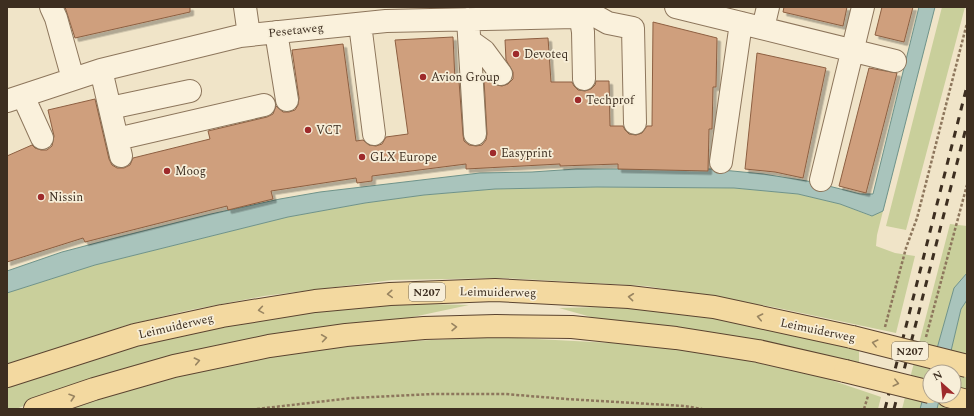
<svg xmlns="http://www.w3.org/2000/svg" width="974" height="416" font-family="Spectral,serif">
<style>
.green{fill:#c9cf9b}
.water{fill:#a9c4bc;stroke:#6f938a}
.building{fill:#cf9f7d;stroke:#8d5f41;filter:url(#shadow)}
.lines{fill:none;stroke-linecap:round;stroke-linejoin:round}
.minor-casing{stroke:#8d765c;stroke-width:24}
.major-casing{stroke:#5b4430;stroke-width:24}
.path{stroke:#8d765c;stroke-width:2.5;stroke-dasharray:3 2;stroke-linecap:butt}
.minor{stroke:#faf1dc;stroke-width:22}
.major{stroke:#f3d9a0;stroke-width:22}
.rail{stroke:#3d2e20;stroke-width:3;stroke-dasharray:7 7;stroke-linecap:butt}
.major-bridge-casing{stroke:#5b4430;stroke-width:24;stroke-linecap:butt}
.major-bridge{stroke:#f3d9a0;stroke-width:22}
.oneway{stroke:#988460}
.poi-dot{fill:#9e2a2b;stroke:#f7eed8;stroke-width:1.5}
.labels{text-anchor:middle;stroke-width:3.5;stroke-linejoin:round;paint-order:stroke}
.shield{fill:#f7eed8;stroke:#756857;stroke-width:1}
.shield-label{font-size:11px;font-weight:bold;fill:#3d2e20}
.street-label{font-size:12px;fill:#3d2e20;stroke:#f7eed8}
.poi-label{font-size:12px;fill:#3d2e20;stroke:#f7eed8;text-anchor:start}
</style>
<defs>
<filter id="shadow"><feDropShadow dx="3.5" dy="3.5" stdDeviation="0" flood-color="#0004"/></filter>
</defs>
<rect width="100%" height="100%" fill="#f0e4c8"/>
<!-- green -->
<path class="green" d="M942,7H965L906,230L886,226Z
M597,187L734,188L798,194L840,204L871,216L883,211L877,235L876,246L895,253L915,256L896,333L773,307L646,286L503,278L392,280L264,296L190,310L127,325L75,344L7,365V293L95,265L288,217L365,203L424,195L495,189Z
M950,224L967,226V273L954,288L920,409H902Z
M967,300V409H937L940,396H954V372H946L961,309Z
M378,303L469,305L54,394L16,409H7V387L42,373L128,347L253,319Z
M641,306L713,316L859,350V364L616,324L559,308Z
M497,337L688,347L825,378L881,397L878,409H65L98,397L207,368L283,355L366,343Z"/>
<!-- water -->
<path class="water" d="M919,7H935L883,211L872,216L840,204L798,194L734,188L597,187L495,189L424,195L365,203L288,217L95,265L7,293V271L62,252L119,237L211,214L280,199L320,192L480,173L532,172L576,169H712L763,174L813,182L860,194H873Z
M967,273V300L961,309L946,372H930V396H940L937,409H920L954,288Z"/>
<!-- building -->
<path class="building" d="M65,7H190V12L75,38Z
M784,7H847L843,26L783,12Z
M882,7H913L904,42L875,35Z
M653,22L717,38L716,87H713L712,129H709L708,171L618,169V164L560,166V164L466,169V164L372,176V181L357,183L356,178L271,191L273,199L228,210L227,206L85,242L83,238L7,262V156L32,145L35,148L41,150H47L52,146L54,136L48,110L95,99L109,159L112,165L117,168H124L130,165L133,158L210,139L208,131L267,117L273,114L276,106L283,112H289L295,110L298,105L299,98L292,50L343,44L356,141L363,140L369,145L376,146L382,144L386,137L408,134L395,40L453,37L455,81H459L463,135L464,141L469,145L476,146L482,145L486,140L487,134L484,80H490L496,85L502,86L508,84L513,79V72L506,60L505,40L548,38L551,82H572L574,86L578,90L585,91L591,89L595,85L596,81H609L610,126H623L625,130L629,134L636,135L642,133L647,126H652Z
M757,53L826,68L803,178L775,172L745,169Z
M869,68L897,73L866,193L839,186Z"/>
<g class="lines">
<defs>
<path id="minor" d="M51,7L56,18L73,79
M245,7L249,35
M676,7L895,61
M585,10L608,23L633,28L635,123
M580,14L583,32L584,79
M468,19L475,134
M360,24L374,134
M763,28L768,7
M276,32L287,100
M470,41L484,51L501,74
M101,70L121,156
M23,96L42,138
M7,101L101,70L240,36L386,21L575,17L590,7
M110,108L190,91
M117,139L264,105
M721,162L741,23
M821,180L863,7"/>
<path id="major" d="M7,376L135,335L222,316L315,301L390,294L495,290L629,297L714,307L852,337
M948,396L967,401
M35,409L94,389L174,366L269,346L346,335L424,328L496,326L572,327L676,338L758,351L845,371"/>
</defs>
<!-- minor casing -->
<use href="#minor" class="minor-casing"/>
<!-- major casing -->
<use href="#major" class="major-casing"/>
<!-- path -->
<path class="path" d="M885,327L906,248L917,218L967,23
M926,337L967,185
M257,409L352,398L433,394H505L566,399L685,406L702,409
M864,409L868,396"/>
<!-- minor -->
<use href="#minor" class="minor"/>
<!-- major -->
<use href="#major" class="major"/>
<!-- rail -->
<path class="rail" d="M885,409L967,86
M894,409L967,124"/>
<defs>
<path id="major-bridge" d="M852,337L967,366
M845,371L930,392"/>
</defs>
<!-- major-bridge casing -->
<use href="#major-bridge" class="major-bridge-casing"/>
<!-- major-bridge -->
<use href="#major-bridge" class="major-bridge"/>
</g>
<!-- one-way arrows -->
<defs><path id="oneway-chevron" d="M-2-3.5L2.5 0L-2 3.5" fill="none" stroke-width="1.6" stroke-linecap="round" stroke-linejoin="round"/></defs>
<g class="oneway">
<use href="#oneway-chevron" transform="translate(390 294) rotate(176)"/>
<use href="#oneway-chevron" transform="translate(631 297) rotate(-174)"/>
<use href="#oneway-chevron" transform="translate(261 310) rotate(171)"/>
<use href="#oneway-chevron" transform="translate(760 317) rotate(-168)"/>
<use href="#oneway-chevron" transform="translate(454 327) rotate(-1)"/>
<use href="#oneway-chevron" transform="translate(324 338) rotate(-8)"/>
<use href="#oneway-chevron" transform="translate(875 343) rotate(-166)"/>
<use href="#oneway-chevron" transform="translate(197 361) rotate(-12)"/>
<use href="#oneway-chevron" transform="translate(896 383) rotate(14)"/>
<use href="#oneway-chevron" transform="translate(72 397) rotate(-18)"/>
</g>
<!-- markers -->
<g class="poi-dot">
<circle cx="516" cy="54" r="4"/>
<circle cx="423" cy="77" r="4"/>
<circle cx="578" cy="100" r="4"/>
<circle cx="308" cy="130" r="4"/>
<circle cx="493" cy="153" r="4"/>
<circle cx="362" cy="157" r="4"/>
<circle cx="167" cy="171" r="4"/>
<circle cx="41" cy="197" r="4"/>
</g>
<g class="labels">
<!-- shield labels -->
<g class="shield">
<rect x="409" y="283" width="36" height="18" rx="3"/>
<rect x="892" y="342" width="36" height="18" rx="3"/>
</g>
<g class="shield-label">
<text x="427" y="296">N207</text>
<text x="910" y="355">N207</text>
</g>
<!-- street labels -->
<g class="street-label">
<text transform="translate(296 30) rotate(-6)" y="4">Pesetaweg</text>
<text transform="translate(498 292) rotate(1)" y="4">Leimuiderweg</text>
<text transform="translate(176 326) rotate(-13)" y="4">Leimuiderweg</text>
<text transform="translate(818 330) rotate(12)" y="4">Leimuiderweg</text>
</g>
<!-- poi labels -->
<g class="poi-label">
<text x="524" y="58">Devoteq</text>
<text x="431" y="81">Avion Group</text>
<text x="586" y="104">Techprof</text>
<text x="316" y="134">VCT</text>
<text x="501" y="157">Easyprint</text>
<text x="370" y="161">GLX Europe</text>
<text x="175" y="175">Moog</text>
<text x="49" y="201">Nissin</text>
</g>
</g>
<!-- border -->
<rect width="974" height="416" fill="none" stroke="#3d2e20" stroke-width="16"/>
<!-- north arrow -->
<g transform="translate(942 384) rotate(333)"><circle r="19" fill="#f7eed8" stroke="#ada18e"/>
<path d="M0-3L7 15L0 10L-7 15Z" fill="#9e2a2b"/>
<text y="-6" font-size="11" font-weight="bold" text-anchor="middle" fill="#3d2e20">N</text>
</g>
</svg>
